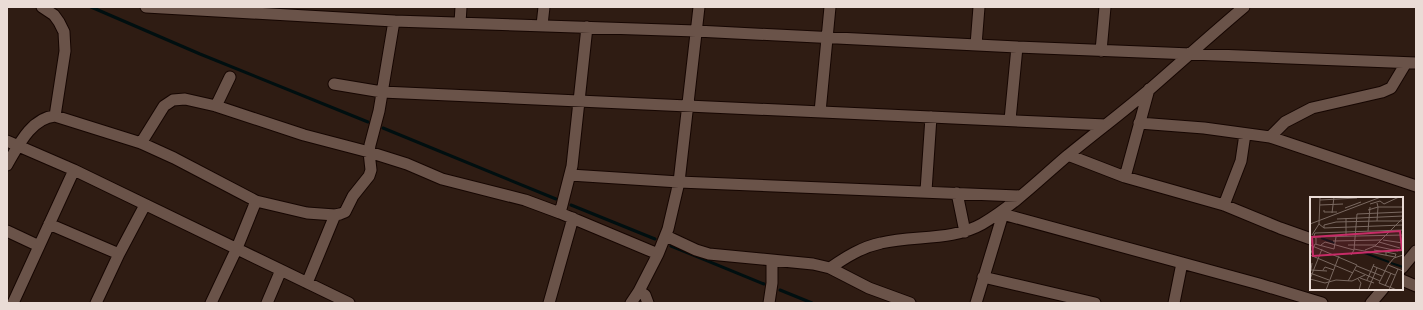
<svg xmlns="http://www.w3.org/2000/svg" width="1423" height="310" font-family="'Source Sans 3',sans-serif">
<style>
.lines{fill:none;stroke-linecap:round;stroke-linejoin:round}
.stream{stroke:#000f10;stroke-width:3}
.minor-casing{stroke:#160602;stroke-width:13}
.minor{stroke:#6a5349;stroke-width:11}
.inset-river{fill:none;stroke:#000f10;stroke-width:2}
.inset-road{fill:none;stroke:#7a6961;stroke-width:1}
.view{fill:#c62c67;fill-opacity:0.15;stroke:#c62c67;stroke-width:2}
.inset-edge{fill:none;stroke:#eadcd6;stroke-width:2}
</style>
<rect width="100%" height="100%" fill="#2f1c13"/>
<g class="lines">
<!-- stream -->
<path class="stream" d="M91,7L200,54L368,122
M383,128L556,199
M571,205L655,239
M671,246L764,284
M780,290L812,303"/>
<defs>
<path id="minor" d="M42,7L54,15L59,22L64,32L65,51L55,116
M146,7L394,21L696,31L1017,47L1416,63
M460,23L461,7
M542,25L544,7
M976,45L979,7
M1101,51L1105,7
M334,84L382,92L1106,125
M216,106L230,77
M820,112L830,7
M1010,120L1017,47
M1139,123L1204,128L1270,137L1416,186
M1270,137L1285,122L1312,108L1382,92L1391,88L1406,63
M7,141L74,170L349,303
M141,143L164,106L173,100L185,99L216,106L304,135L369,152L407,164L442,179L525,200L560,213L658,254L639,291L631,303
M1068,155L1125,177L1224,205L1280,228L1311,239
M7,165C18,146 31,118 55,116L141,143L174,158L256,201L307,213L335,215L340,214L345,212L353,196L369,176L371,170L369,152L370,145L379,111L394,21
M570,175L679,182L1020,196
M1125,177L1149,89
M926,191L931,117
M957,193L965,232
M1224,205L1241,161L1245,134
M560,213L572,166L587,27
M999,213L1259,284L1322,303
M49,224L119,254
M7,231L39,246
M666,236L696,250L709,254L813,264L830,268L869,288L910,303
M658,254L668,229L679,182L699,7
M830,268C846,257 862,247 881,243C914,235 952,241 982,224C1013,206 1040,179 1067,156C1095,133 1123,112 1150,89C1181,62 1212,34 1244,7
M1402,268L1416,251
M983,277L1095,303
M1402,280L1416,286
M307,283L335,215
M639,291L645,295L648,303
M13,303L74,170
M96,303L119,254L145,205
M211,303L237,248L256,201
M267,303L281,270
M549,303L573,218
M769,303L772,283V260
M976,303L1003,214
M1174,303L1182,263
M1371,303L1383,289"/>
</defs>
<!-- minor casing -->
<use href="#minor" class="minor-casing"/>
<!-- minor -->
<use href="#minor" class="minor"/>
</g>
<!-- overview -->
<g transform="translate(1310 197)">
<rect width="93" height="93" fill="#2f1c13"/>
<path class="inset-river" d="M11,41L25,46M52,55L79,65M81,66L93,70"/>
<path class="inset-road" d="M10,3L47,1M60,7L70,4L74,7L89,0M10,8L33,7M68,10L67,24H93M68,10H93M35,11L51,5M14,13V15H27M58,13L68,10L67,6M22,16L24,0M27,22L93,19M0,27L71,0M9,27L14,31L93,28M14,31V28L26,25L67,24M58,34L60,10M2,38L9,27L10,0M0,39L6,41V47M4,39L5,36L93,33M36,39V21M2,40L93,38M73,43L93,46M23,44L71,43M69,45L90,51M0,48L47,68L38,84M11,48L15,45L44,53L41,58M38,48H66M65,49L88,54M44,52L85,60M44,53L47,17L93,15M55,53L65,49L93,21M64,53L76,55V58M76,55L86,57L85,60M0,58L43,76M0,58L5,47L24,52L26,40M2,66L1,73L17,74M78,68L93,74M47,69L72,79M63,69L85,78M13,73L15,70L24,73M45,73L70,84M0,76L19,83M50,81L64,86M0,82L15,86L26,83L42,84L55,78M0,82L12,52M48,82L51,86L49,93M57,83L64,67M75,89L81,76M16,93L29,59M58,93L67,71M79,93L88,72M87,93L69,86L78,68L84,61L93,58"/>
<path class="view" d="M90,34L92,53L3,59L2,40Z"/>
<rect width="93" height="93" class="inset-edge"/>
</g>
<!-- border -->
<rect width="1423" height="310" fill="none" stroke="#eadcd6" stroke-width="16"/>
</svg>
